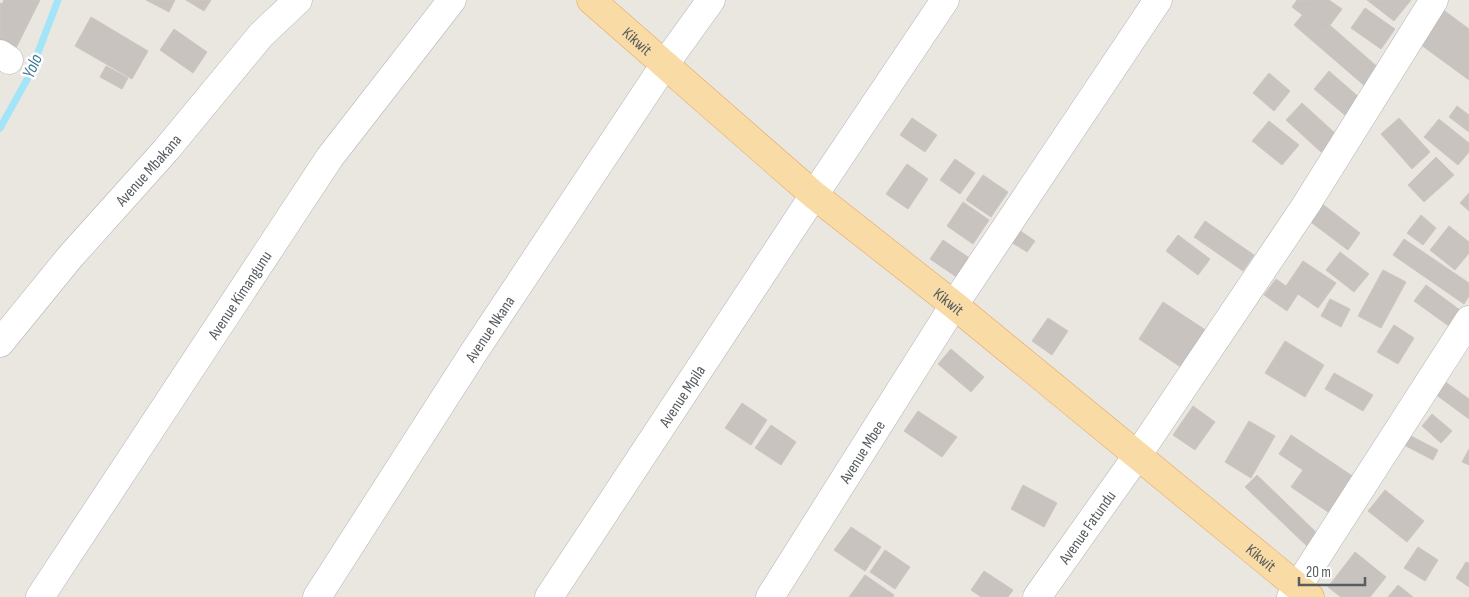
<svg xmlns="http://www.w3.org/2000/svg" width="1469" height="597" font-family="'Sofia Sans Condensed',sans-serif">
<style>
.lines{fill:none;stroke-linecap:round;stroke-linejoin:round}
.stream{stroke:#a2e4f8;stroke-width:7}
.building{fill:#c8c3bf;stroke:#cec6bf}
.minor-casing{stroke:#b0b4b7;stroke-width:29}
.major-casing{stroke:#e6a45d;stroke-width:29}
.minor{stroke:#fff;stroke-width:28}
.major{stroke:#f9dba6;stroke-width:28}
.labels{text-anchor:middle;stroke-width:5;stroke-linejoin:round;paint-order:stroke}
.street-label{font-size:16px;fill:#585d60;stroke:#fff}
.water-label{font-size:18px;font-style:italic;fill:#3d7b97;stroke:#fff}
</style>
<rect width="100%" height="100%" fill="#eae6e0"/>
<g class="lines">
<!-- stream -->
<path class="stream" d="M0,128L29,76L58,0"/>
</g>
<!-- building -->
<path class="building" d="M4,0H40L16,48L0,40V3L2,4Z
M146,0H175L169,12Z
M186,0H211L204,11Z
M1297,0H1329L1342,9L1325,32L1292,7Z
M1367,0H1411L1394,21Z
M1309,7L1381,70L1366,87L1294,25Z
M1365,8L1395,29L1381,49L1351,28Z
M1442,9L1469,29V80L1417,42Z
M91,17L148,51L132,79L75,46Z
M174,29L207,52L193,73L160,50Z
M106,66L128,78L122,89L100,77Z
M1329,71L1361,99L1346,116L1314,89Z
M1269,73L1290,91L1274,111L1253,93Z
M1302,103L1337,135L1321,152L1286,120Z
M1457,106L1469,115V132L1449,117Z
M912,118L937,135L925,152L900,135Z
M1399,118L1430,152L1412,169L1381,134Z
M1439,119L1469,143V152L1458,165L1424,137Z
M1269,121L1299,145L1282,165L1252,141Z
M1436,157L1454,175L1424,202L1408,185Z
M955,159L975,173L960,194L940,180Z
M907,164L928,179L908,209L886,194Z
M983,175L1008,192L991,217L966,200Z
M1469,193V211L1460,203Z
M963,202L989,220L973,244L947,226Z
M1321,203L1360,233L1348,250L1308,220Z
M1421,215L1436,228L1423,245L1407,233Z
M1205,221L1254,255L1243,271L1194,237Z
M1449,226L1469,242V253L1455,270L1430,250Z
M1019,230L1035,241L1027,252L1011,242Z
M1178,235L1210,259L1198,275L1166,251Z
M1404,239L1469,283V296L1464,304L1393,255Z
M943,240L971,259L958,278L930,259Z
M1340,252L1369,274L1354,292L1326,270Z
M1303,261L1336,283L1318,308L1298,294L1287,311L1264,295L1276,279L1286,286Z
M1383,270L1406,282L1381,328L1358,316Z
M1426,285L1464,313L1453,329L1414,301Z
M1330,299L1350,309L1341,327L1321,316Z
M1163,302L1207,331L1182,368L1139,339Z
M1048,318L1068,331L1052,355L1032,341Z
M1394,325L1414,338L1398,364L1377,352Z
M1285,341L1324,365L1305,397L1265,373Z
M951,349L984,377L971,392L938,364Z
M1334,373L1373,395L1363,411L1325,389Z
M1444,381L1469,399V419L1435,394Z
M742,403L767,420L751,445L725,428Z
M1193,406L1215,422L1195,450L1173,435Z
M918,411L957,437L942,457L904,431Z
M1432,414L1452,431L1441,443L1422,426Z
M1249,421L1275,436L1251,478L1225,462Z
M771,425L796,442L781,465L755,448Z
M1407,434L1438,450L1433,460L1402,444Z
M1291,435L1357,479L1331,514L1291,487L1303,470L1279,454Z
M1469,449V465L1462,462Z
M1257,475L1321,537L1310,549L1245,487Z
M1023,485L1057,503L1044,527L1011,509Z
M1385,490L1424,521L1407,542L1368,511Z
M851,527L881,547L865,571L834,550Z
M1418,547L1438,560L1425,581L1404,568Z
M885,550L910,567L895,589L870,572Z
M1355,552L1386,577L1370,597H1341L1328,587Z
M1466,562L1469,563V587L1456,578Z
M984,571L1013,590L1008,597H981L971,590Z
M865,575L894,595L893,597H849Z
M1398,585L1413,597H1388Z"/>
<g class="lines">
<defs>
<g id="minor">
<path d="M0,54L9,60"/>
<path id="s1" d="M0,343L70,257L166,150L261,35L298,0"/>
<path id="s2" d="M40,597L330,157L452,0"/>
<path id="s3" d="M317,597L474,352L665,64L711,0"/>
<path id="s4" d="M549,597L814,195L945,0"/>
<path id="s5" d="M770,597L954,305L1158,0"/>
<path id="s6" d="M1037,597L1137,456L1306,205L1434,0"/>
<path d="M1291,597L1469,320"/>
</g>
<g id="major">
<path id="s7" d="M591,0L814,195L954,305L1310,597"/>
</g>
</defs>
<!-- minor casing -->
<use href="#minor" class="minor-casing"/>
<!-- major casing -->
<use href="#major" class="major-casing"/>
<!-- minor -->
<use href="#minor" class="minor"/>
<!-- major -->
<use href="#major" class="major"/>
</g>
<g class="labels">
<!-- street labels -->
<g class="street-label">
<text dy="6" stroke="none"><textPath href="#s7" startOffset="62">Kikwit</textPath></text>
<text dy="6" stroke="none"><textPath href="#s1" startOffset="228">Avenue Mbakana</textPath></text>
<text dy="6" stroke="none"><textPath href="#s2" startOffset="362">Avenue Kimangunu</textPath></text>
<text dy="6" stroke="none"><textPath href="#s7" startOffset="468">Kikwit</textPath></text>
<text dy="6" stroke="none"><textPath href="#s3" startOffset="319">Avenue Nkana</textPath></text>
<text dy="6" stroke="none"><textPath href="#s4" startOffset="241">Avenue Mpila</textPath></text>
<text dy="6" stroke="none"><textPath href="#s5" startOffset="172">Avenue Mbee</textPath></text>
<text dy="6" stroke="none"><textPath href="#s6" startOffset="86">Avenue Fatundu</textPath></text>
<text dy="6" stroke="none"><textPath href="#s7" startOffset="872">Kikwit</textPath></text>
</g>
<!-- water labels -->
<g class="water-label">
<text transform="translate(32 66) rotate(-67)" y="6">Yolo</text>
</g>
</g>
<!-- scale -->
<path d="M1299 577v8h66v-8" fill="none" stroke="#585d60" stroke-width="2.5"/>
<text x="1306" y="577" font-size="15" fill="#585d60" stroke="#ffffff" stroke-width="4" paint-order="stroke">20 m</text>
</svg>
